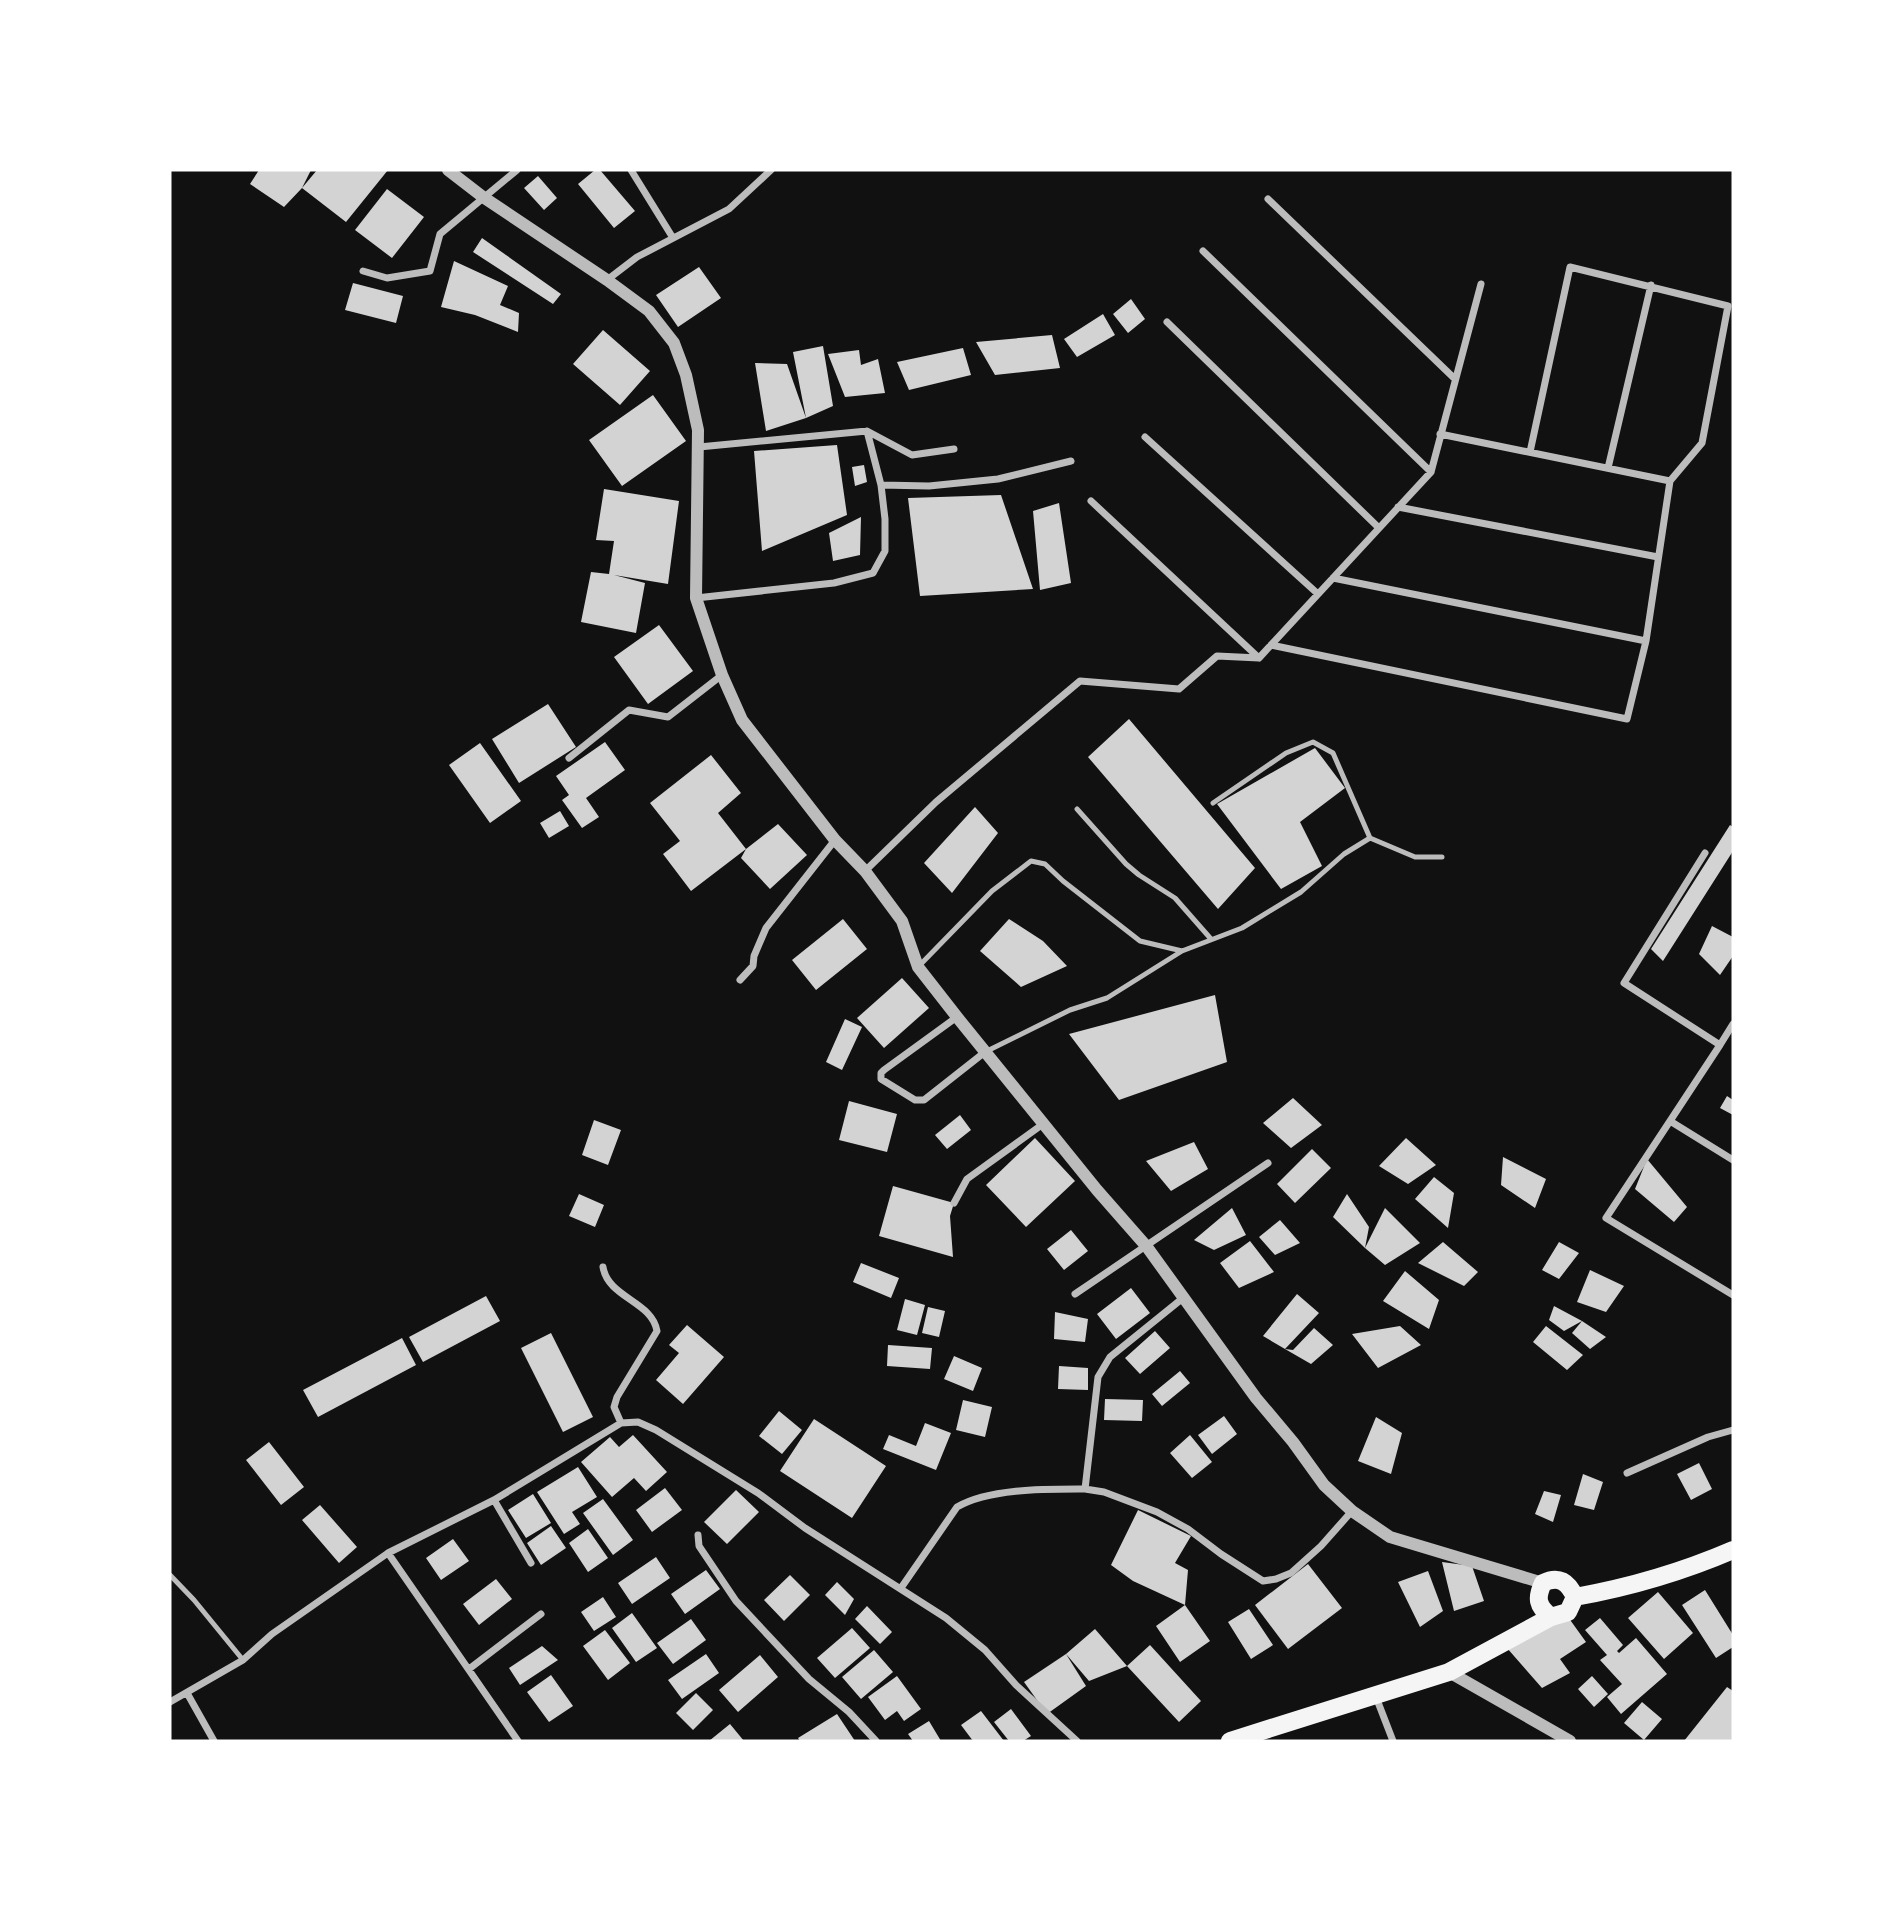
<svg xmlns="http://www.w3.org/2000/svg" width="1903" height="1911" font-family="Inter,sans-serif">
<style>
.building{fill:#d3d3d3}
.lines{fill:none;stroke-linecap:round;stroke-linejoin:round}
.service{stroke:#bcbcbc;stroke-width:5}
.minor{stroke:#bcbcbc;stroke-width:7}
.tertiary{stroke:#bcbcbc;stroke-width:12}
.trunk{stroke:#f5f5f5;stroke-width:18}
</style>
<rect width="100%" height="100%" fill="#111"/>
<!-- building -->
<path class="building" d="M259,170H311L302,188L284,207L250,184Z
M317,170H388L346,222L302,188Z
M595,170H600L635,211L614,228L578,184Z
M538,176L557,198L544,210L524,188Z
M387,189L424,217L392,258L355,230Z
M482,238L561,294L553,304L473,252Z
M454,261L508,286L500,305L519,313L518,332L475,315L441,307Z
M699,267L721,298L678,327L656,295Z
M353,283L403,296L396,323L345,310Z
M1131,299L1145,319L1128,333L1113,314Z
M1103,314L1115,335L1077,357L1064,339Z
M603,330L650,371L620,405L573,364Z
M1052,335L1060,368L995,375L976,342Z
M823,346L833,406L806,418L793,352Z
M963,348L971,375L909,390L897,362Z
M859,350L861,365L878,359L885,393L845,397L828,354Z
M755,363L787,364L806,418L766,431Z
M653,395L686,441L622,486L589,440Z
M837,445L847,515L762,551L754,451Z
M864,465L867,482L855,486L852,467Z
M604,489L679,501L668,584L614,575L645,583L636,633L581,622L591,572L609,574L614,541L596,540Z
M1001,495L1033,589L920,596L908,498Z
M1059,503L1071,583L1040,590L1033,511Z
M861,517L860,555L833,561L829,533Z
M659,625L693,671L648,704L614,657Z
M548,704L576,747L519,783L492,739Z
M1129,719L1255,868L1218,909L1088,757Z
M605,742L625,770L586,798L599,817L582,828L562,800L569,795L556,776Z
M480,743L521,801L490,823L449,765Z
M1315,748L1345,788L1300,822L1322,866L1281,889L1217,804Z
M711,755L741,793L718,813L746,849L778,824L807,855L770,889L741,858L746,849L691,891L663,854L680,841L650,803Z
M975,807L998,833L952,893L924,863Z
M560,811L569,826L549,838L540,823Z
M1730,825L1733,827V851L1663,961L1651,949Z
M843,919L867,949L816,990L792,960Z
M1009,919L1043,941L1067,966L1021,987L980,951Z
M1712,926L1733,937V956L1720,975L1699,954Z
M902,978L929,1008L884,1048L857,1018Z
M1215,995L1227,1062L1119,1100L1069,1034Z
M845,1019L862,1027L842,1070L826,1062Z
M1727,1096L1733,1100V1115L1720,1108Z
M1293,1098L1322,1125L1291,1148L1263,1123Z
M849,1101L897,1114L887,1152L839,1140Z
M960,1115L971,1130L947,1149L935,1135Z
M594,1120L621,1130L608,1165L582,1155Z
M1035,1138L1075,1181L1026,1227L986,1185Z
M1406,1138L1436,1165L1408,1184L1379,1166Z
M1194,1142L1208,1169L1171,1191L1146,1161Z
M1312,1149L1331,1168L1295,1203L1277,1184Z
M1503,1157L1546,1179L1535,1208L1501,1185Z
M1647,1159L1687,1207L1674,1222L1635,1189Z
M1434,1177L1454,1193L1448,1228L1415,1199Z
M893,1186L954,1203L950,1216L953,1257L879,1236Z
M579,1194L604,1205L595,1227L569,1216Z
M1347,1194L1369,1227L1365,1248L1385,1208L1420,1243L1385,1265L1365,1248L1333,1217Z
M1232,1208L1246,1235L1214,1250L1194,1240Z
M1280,1220L1300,1243L1275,1255L1259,1237Z
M1071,1230L1088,1251L1064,1270L1047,1249Z
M1250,1241L1274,1272L1239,1288L1220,1263Z
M1443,1242L1478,1272L1464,1286L1418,1263Z
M1559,1242L1579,1253L1559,1279L1542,1270Z
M861,1263L899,1278L891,1298L853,1282Z
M1590,1270L1624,1286L1606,1312L1577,1302Z
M1405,1271L1439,1300L1429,1329L1383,1301Z
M1131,1288L1150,1313L1116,1339L1097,1314Z
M1297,1294L1319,1313L1285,1349L1263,1336Z
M486,1296L500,1321L423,1362L409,1337Z
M905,1299L925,1305L917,1335L897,1330Z
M1554,1306L1582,1321L1606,1337L1590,1349L1572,1333L1582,1321L1564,1331L1549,1320Z
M928,1307L945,1311L939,1337L922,1333Z
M1055,1312L1088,1319L1085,1342L1054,1339Z
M687,1325L724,1357L683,1404L656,1380L679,1353L669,1345Z
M1400,1326L1421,1345L1378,1368L1352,1334Z
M1546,1326L1583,1355L1567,1370L1533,1342Z
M1314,1328L1333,1345L1311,1364L1285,1349L1293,1350Z
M1155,1331L1170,1348L1140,1374L1125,1358Z
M551,1333L593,1417L563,1432L521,1348Z
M402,1338L416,1365L318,1417L303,1390Z
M888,1345L932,1348L930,1369L887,1366Z
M954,1356L982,1368L973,1391L944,1379Z
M1059,1366L1088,1368V1390L1058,1389Z
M1180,1371L1190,1383L1162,1406L1152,1394Z
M1105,1399L1143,1400L1142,1421L1104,1420Z
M963,1400L992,1407L985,1437L956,1430Z
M779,1411L802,1430L782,1454L759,1436Z
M1224,1416L1237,1434L1212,1454L1198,1435Z
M1376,1417L1402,1433L1391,1474L1358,1461Z
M814,1419L886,1466L852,1518L780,1471Z
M925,1423L951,1433L936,1470L883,1449L889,1435L916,1446Z
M633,1435L667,1472L646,1491L634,1478L612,1497L581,1462L610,1437L619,1447Z
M1190,1435L1212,1462L1192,1478L1170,1453Z
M269,1442L304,1487L281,1505L246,1460Z
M1699,1463L1712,1489L1691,1500L1677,1474Z
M578,1467L597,1497L572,1512L580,1524L564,1534L537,1492Z
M1583,1474L1603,1482L1594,1510L1574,1505Z
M665,1488L682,1510L652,1532L636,1510Z
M736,1490L759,1512L727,1544L704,1522Z
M1544,1491L1561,1495L1553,1522L1535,1514Z
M533,1494L551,1523L526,1538L508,1510Z
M603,1499L633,1540L613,1555L583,1513Z
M320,1505L357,1547L339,1563L302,1520Z
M1138,1510L1191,1536L1175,1563L1188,1570L1185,1605L1133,1581L1111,1565Z
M551,1526L566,1548L541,1565L527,1543Z
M588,1529L608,1558L588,1572L569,1543Z
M453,1539L469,1561L441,1580L426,1558Z
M656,1557L670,1578L632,1604L618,1583Z
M1442,1562L1472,1566L1484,1601L1454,1611Z
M1308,1564L1342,1608L1288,1649L1255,1605Z
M706,1570L720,1589L685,1614L671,1594Z
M1428,1571L1443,1611L1420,1627L1398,1582Z
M790,1575L810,1595L784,1621L764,1600Z
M496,1579L512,1599L479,1625L463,1604Z
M837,1582L854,1599L845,1615L825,1595Z
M1705,1590L1733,1635V1647L1716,1658L1682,1605Z
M1658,1592L1693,1633L1664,1659L1628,1618Z
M603,1597L616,1617L594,1631L581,1612Z
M1185,1605L1210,1641L1180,1662L1156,1626Z
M867,1606L892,1632L880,1644L855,1619Z
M1249,1609L1273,1645L1251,1659L1228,1622Z
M632,1613L657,1648L636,1662L612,1628Z
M1568,1617L1586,1642L1560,1659L1570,1673L1542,1688L1507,1648Z
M1600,1618L1623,1645L1617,1651L1619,1653L1636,1638L1667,1674L1621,1714L1607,1697L1622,1684L1600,1660L1607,1655L1585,1630Z
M691,1619L706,1640L673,1664L657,1643Z
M852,1628L870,1648L835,1678L817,1658Z
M1095,1629L1127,1666L1089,1681L1066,1654Z
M605,1630L630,1663L608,1680L583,1646Z
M1150,1645L1201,1701L1179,1722L1127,1666Z
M542,1646L558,1660L520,1685L509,1668Z
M874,1650L893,1672L861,1699L842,1677Z
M706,1654L719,1673L682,1699L668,1680Z
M1066,1654L1086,1686L1047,1714L1024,1682Z
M760,1655L778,1677L738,1712L719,1690Z
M551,1675L573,1706L549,1722L527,1692Z
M897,1676L921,1709L904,1721L897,1711L885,1720L868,1697Z
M1592,1676L1608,1694L1594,1707L1578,1689Z
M1727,1687L1733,1691V1741H1684Z
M696,1693L713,1710L693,1730L676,1713Z
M1642,1702L1662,1719L1644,1740L1624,1723Z
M1011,1709L1031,1736L1023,1741H1009L994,1722Z
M981,1711L1004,1741H973L961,1725Z
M837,1714L855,1741H800L798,1738Z
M929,1721L941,1741H913L908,1734Z
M730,1724L744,1741H709Z"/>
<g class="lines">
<!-- service -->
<path class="service" d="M1213,803L1286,753L1313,742L1333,753L1370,838
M1077,809L1126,864L1139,875L1175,898L1211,939
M918,967L992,891L1031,861L1045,864L1063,881L1140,941L1182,951L1242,928L1301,892L1344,854L1370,838L1415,857H1442
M985,1052L1070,1010L1107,998L1182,951
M170,1575L194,1600L243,1660"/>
<!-- minor -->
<path class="minor" d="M631,170L673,238
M1268,199L1455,379
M1203,251L1431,472
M363,271L387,278L430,271L440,234L517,170
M607,280L637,257L729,209L771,170
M1167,322L1379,528
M867,431L881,485L929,486L998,479L1071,461
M1145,437L1318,594
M699,447L867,431L912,455L954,449
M1530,452L1570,267L1728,306L1702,443L1670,481
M1608,468L1651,285
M1091,501L1259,658
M1398,507L1658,557
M1333,578L1646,641
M696,598L834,583L873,573L885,551V519L881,485
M1271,645L1627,719L1646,641L1670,481L1440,434
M569,758L629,710L668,717L722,675
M1705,853L1624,983L1720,1045L1670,1121L1733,1160
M865,871L936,802L1080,681L1179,689L1217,656L1259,658L1431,472L1481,284
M740,980L753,966L754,956L766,928L835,840
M957,1017L884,1070L881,1073V1079L915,1100H924L985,1052
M1720,1045L1733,1024
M1670,1121L1606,1218L1733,1295
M954,1203L967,1179L1043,1124
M603,1267C608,1298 652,1301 657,1331L617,1397L614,1407L621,1423
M1075,1294L1268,1163
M1627,1473L1708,1437L1733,1430
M1085,1489L1104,1492L1157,1512L1188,1529L1221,1554L1263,1581L1276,1579L1291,1573L1321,1546L1352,1511
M494,1500L531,1563
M698,1535L699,1546L736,1601L809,1679L849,1712L876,1741
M388,1553L518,1741
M901,1588L957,1507C989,1488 1048,1489 1085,1489L1098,1377L1110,1357L1183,1298
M469,1669L541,1614
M187,1693L214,1741
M1376,1697L1393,1741
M170,1702L243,1660L272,1634L388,1553L494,1500L621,1423L638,1422L656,1430L758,1493L805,1528L946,1618L985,1650L1016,1685L1077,1741"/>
<!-- tertiary -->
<path class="tertiary" d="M448,170L483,197L607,280L649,311L674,343L686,375L698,430L696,598L722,675L742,720L835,840L865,871L902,921L918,967L957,1017L1097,1190L1147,1247L1256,1398L1293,1442L1324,1485L1352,1511L1390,1537L1543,1583
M1449,1672L1570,1741"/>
<!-- trunk -->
<path class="trunk" d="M1575,1597C1631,1587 1682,1572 1733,1550
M1551,1617C1537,1606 1536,1598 1543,1583C1559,1575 1568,1582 1575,1597
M1230,1741L1449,1672L1551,1617L1568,1612L1575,1597"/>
</g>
<!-- border -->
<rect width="1903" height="1911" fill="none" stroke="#ffffff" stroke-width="343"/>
</svg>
